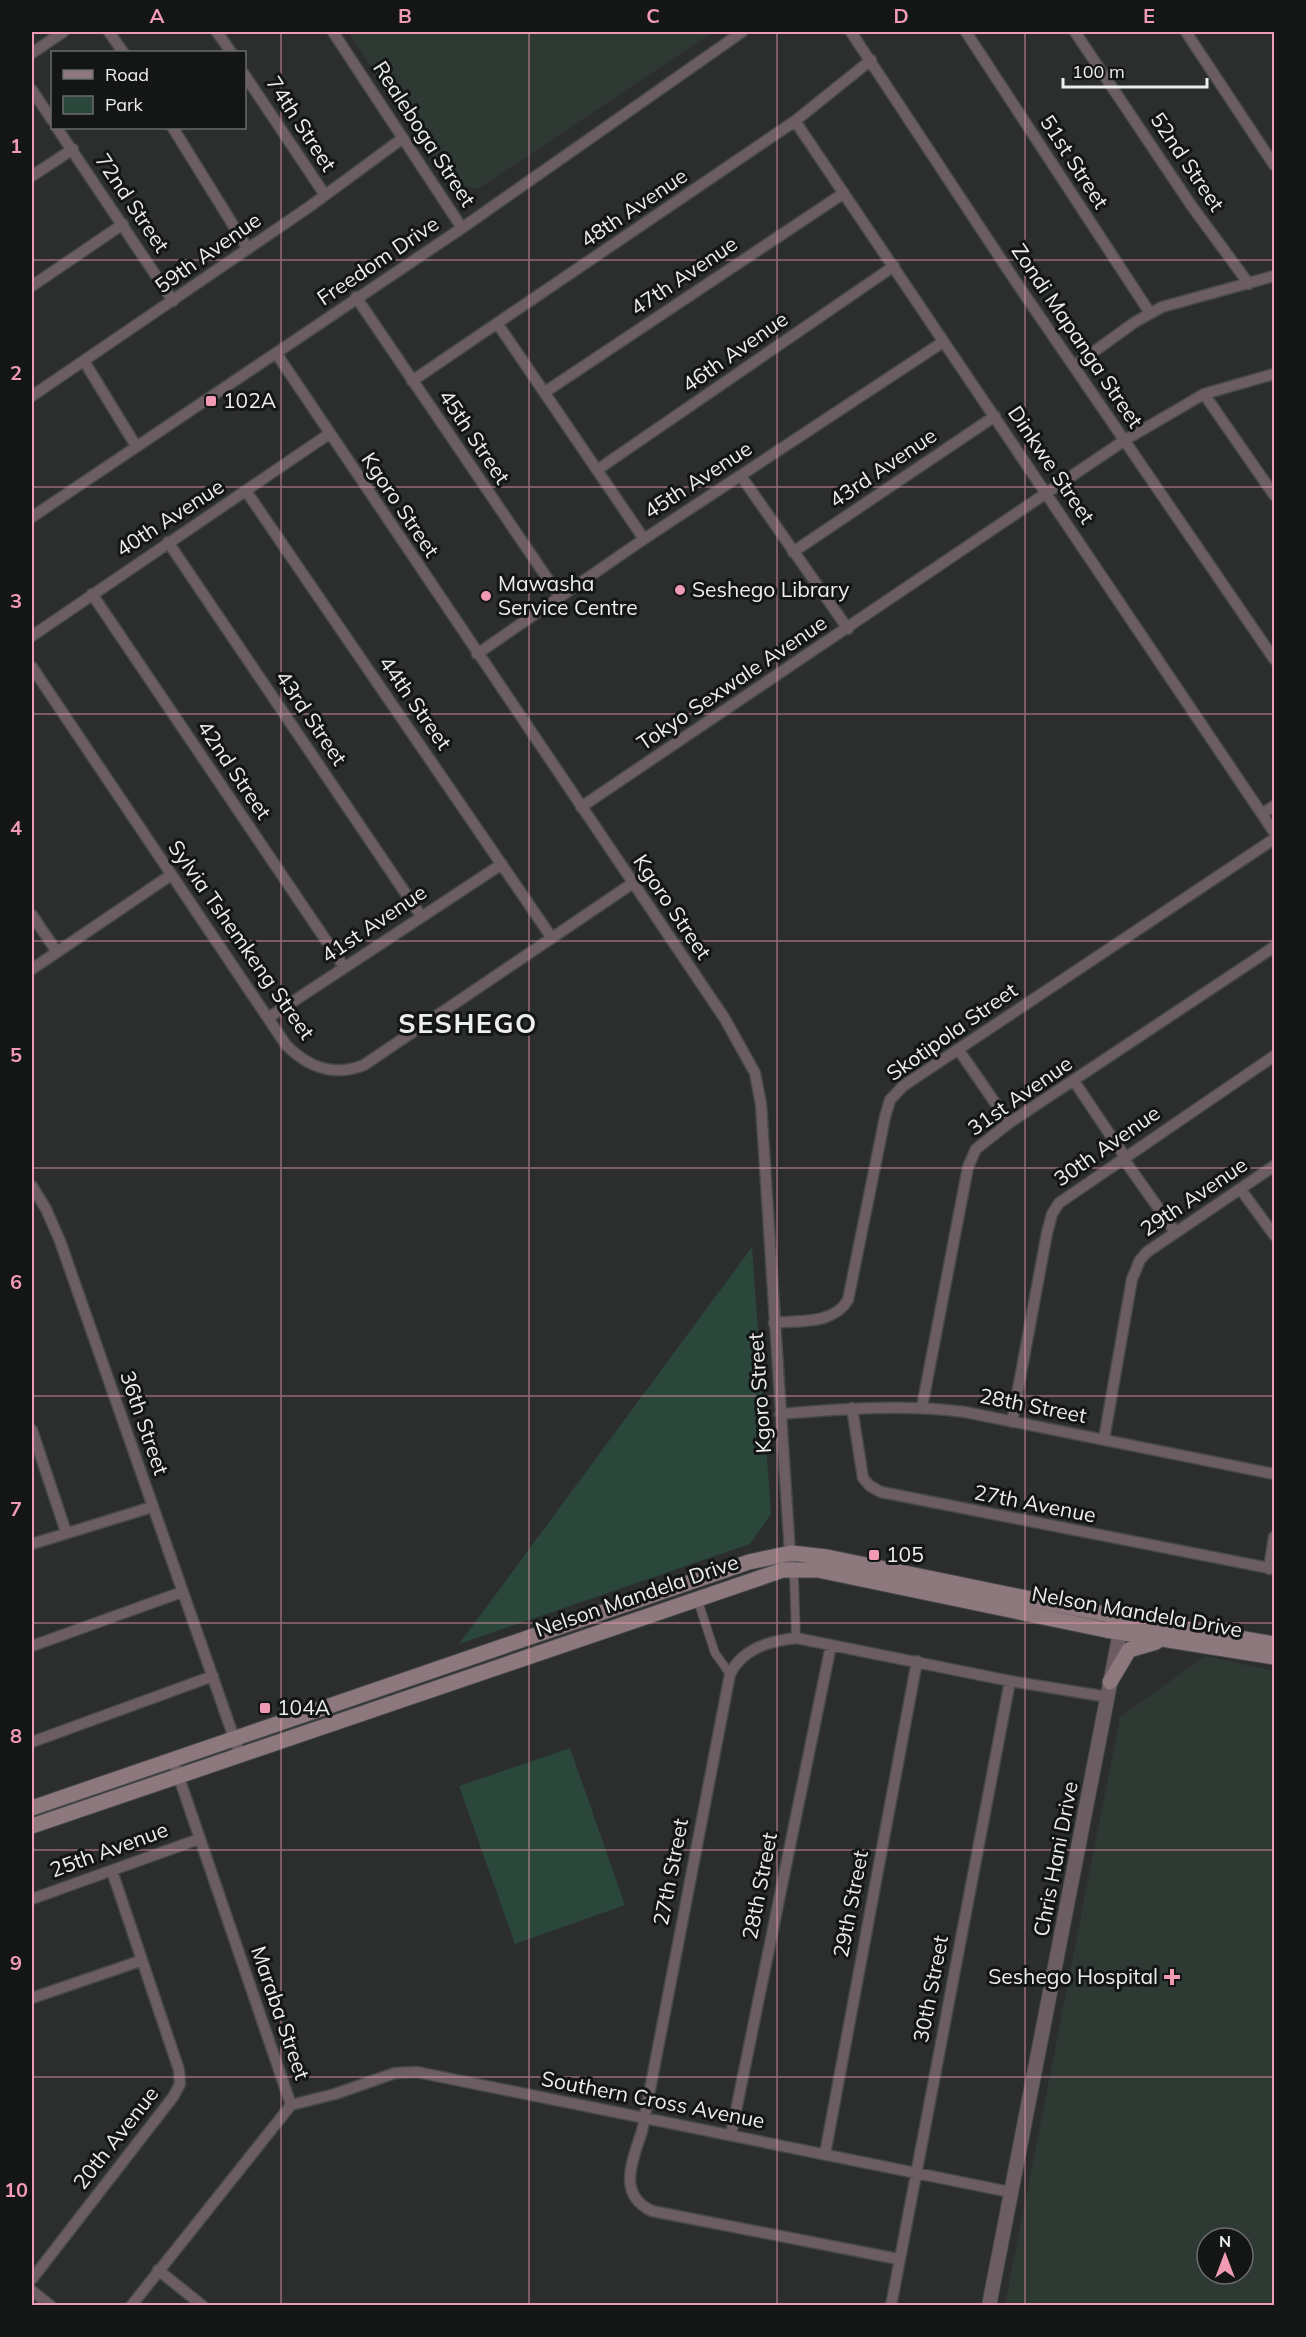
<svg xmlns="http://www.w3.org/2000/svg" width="1306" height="2337" font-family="Mulish,sans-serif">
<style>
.built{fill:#2f3934;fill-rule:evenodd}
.green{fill:#2b463a}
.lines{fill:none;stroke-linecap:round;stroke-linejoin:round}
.pedestrian-casing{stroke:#464947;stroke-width:10}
.minor-casing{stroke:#464947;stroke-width:13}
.tertiary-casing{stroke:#464947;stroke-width:16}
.secondary-casing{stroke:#464947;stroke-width:17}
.pedestrian{stroke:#6b5d61;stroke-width:8}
.minor{stroke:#6b5d61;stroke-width:10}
.tertiary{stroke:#6b5d61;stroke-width:14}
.secondary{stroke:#8d787d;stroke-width:15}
.grid{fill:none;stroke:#f19ab4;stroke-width:1.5;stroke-opacity:0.55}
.poi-dot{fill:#f19ab4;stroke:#141615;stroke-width:2}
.labels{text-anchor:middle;stroke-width:6;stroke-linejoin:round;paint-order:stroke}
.street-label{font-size:21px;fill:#eceeed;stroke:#141615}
.poi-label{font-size:21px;fill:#eceeed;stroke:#141615;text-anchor:start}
.district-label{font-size:27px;font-weight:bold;letter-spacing:1.5px;fill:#eceeed;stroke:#141615}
.neatline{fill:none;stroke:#f19ab4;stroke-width:2}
.grid-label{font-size:20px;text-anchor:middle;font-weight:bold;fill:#f19ab4}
</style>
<rect width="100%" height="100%" fill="#2b2e2c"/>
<!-- built -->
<path class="built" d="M348,32H713L478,189L450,183Z
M1205,1656L1274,1671V2305H1005L1120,1717ZM1207,2238H1243V2274H1207Z"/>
<!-- green -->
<path class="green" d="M752,1247L771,1514L750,1544L459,1644Z
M570,1748L625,1905L515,1944L459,1786Z"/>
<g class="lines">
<defs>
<path id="pedestrian" d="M791,1569L794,1577L796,1638
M697,1598L715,1653L730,1674"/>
<path id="minor" d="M109,32L123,52
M217,32L231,52
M333,32L462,228
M851,32L1014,279L1274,659
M966,32L1150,313
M1075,32L1191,205L1249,284
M1186,32L1274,165
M32,53L63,32
M244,74L325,195
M32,90L52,120
M795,121L1274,832
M57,128L173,301
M173,128L248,249
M32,176L73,149
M32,286L123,224
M356,297L560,597
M497,323L644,539
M276,353L725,1019L755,1073L761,1104L791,1569
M84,361L136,446
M1074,366L1135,322L1162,307L1274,276
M412,381L795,121L871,60
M545,392L844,193
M1204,394L1274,495
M32,396L309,207L403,138
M597,470L894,266
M741,476L848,629
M246,491L552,938
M32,517L462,228L742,32
M168,542L421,916
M793,552L995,416
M92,594L344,967
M32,636L329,434
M477,654L644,539L943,342
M32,667L286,1045C309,1068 334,1077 364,1065L633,883
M581,807L1125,440L1204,394L1274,374
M1262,814L1274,806
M32,915L57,952
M32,969L171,875
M268,1018L502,864
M958,1049L1009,1123
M1074,1081L1125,1157
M1123,1158L1176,1233
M32,1186L46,1209L60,1241L240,1755
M1241,1190L1274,1235
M774,1323C799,1320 833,1325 848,1300L885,1117L890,1100L903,1086L1274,839
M922,1407L968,1167L976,1149L1009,1123L1274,947
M852,1408L863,1478L870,1486L881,1492L1274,1569
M780,1414C843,1409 903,1404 965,1412L1274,1474
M1012,1422L1047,1233L1052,1214L1059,1203L1274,1056
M32,1430L66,1532
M1104,1439L1132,1279L1140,1260L1147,1252L1274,1166
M32,1544L152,1507
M1269,1569L1274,1537
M32,1646L182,1592
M32,1742L213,1676
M173,1760L291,2105
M32,1899L199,1839
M32,1998L140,1961
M291,2105L335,2094L395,2073L417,2072L1010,2192
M731,2135L831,1645
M825,2154L917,1661
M898,2259L652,2211C616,2194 633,2160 642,2131L730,1674C743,1648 770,1641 796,1638L1010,1681L1108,1697
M158,2270L203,2306
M32,2279L173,2097L180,2084L179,2070L112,1871
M32,2291L51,2306
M131,2306L291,2105
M891,2306L1010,1681"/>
<path id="tertiary" d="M989,2306L1122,1622"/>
<path id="secondary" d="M1110,1682L1129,1650L1156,1642
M32,1808L749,1562L791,1553L827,1557L1133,1620L1274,1644
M32,1826L783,1570H818L1106,1630L1274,1657"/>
</defs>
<!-- pedestrian casing -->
<use href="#pedestrian" class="pedestrian-casing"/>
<!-- minor casing -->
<use href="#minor" class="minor-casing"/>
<!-- tertiary casing -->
<use href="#tertiary" class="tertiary-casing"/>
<!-- secondary casing -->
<use href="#secondary" class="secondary-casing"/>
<!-- pedestrian -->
<use href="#pedestrian" class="pedestrian"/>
<!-- minor -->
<use href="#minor" class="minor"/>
<!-- tertiary -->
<use href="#tertiary" class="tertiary"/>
<!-- secondary -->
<use href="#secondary" class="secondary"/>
</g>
<!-- grid -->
<path class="grid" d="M281,32V2306M529,32V2306M777,32V2306M1025,32V2306M32,260H1274M32,487H1274M32,714H1274M32,941H1274M32,1168H1274M32,1396H1274M32,1623H1274M32,1850H1274M32,2077H1274"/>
<!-- markers -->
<g class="poi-dot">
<rect x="205" y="395" width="12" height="12" rx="3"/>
<circle cx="680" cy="590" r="6"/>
<circle cx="486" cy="596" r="6"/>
<rect x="868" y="1549" width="12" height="12" rx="3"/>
<rect x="259" y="1702" width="12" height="12" rx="3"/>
<path d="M1169 1968h6v6h6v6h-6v6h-6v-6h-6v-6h6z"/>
</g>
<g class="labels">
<!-- street labels -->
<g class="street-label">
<text transform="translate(301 124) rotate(57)" y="7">74th Street</text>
<text transform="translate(424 134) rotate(57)" y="7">Realeboga Street</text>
<text transform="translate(1074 162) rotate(57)" y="7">51st Street</text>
<text transform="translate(1187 162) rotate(56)" y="7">52nd Street</text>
<text transform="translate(132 203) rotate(56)" y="7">72nd Street</text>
<text transform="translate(634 208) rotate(-34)" y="7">48th Avenue</text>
<text transform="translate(208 253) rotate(-35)" y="7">59th Avenue</text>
<text transform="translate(378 261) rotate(-34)" y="7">Freedom Drive</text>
<text transform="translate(684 276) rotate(-34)" y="7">47th Avenue</text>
<text transform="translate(1077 336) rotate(56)" y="7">Zondi Mapanga Street</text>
<text transform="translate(735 352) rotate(-35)" y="7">46th Avenue</text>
<text transform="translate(474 437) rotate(56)" y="7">45th Street</text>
<text transform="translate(1051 465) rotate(56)" y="7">Dinkwe Street</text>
<text transform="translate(883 468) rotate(-34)" y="7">43rd Avenue</text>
<text transform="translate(698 480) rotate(-33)" y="7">45th Avenue</text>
<text transform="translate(400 505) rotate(56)" y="7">Kgoro Street</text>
<text transform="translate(170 518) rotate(-33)" y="7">40th Avenue</text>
<text transform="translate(732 683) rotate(-34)" y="7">Tokyo Sexwale Avenue</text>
<text transform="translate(415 703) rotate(55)" y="7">44th Street</text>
<text transform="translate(311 718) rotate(56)" y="7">43rd Street</text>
<text transform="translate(234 770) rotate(56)" y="7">42nd Street</text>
<text transform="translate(672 907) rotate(56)" y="7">Kgoro Street</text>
<text transform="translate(374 924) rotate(-34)" y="7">41st Avenue</text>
<text transform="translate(241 940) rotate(55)" y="7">Sylvia Tshemkeng Street</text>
<text transform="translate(952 1032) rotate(-35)" y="7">Skotipola Street</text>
<text transform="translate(1020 1096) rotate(-35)" y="7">31st Avenue</text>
<text transform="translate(1107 1146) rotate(-35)" y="7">30th Avenue</text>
<text transform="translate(1194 1197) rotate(-34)" y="7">29th Avenue</text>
<text transform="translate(760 1393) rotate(-94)" y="7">Kgoro Street</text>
<text transform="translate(1033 1406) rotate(11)" y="7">28th Street</text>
<text transform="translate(144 1423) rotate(71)" y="7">36th Street</text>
<text transform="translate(1035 1504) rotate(11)" y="7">27th Avenue</text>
<text transform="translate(637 1596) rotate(-19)" y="7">Nelson Mandela Drive</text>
<text transform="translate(1137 1612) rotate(10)" y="7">Nelson Mandela Drive</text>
<text transform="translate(109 1850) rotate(-20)" y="7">25th Avenue</text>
<text transform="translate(1056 1859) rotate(-79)" y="7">Chris Hani Drive</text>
<text transform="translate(671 1872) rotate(-79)" y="7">27th Street</text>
<text transform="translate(760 1886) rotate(-79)" y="7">28th Street</text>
<text transform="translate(851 1904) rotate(-79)" y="7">29th Street</text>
<text transform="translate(931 1989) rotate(-79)" y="7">30th Street</text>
<text transform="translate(280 2013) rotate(71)" y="7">Maraba Street</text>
<text transform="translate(653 2100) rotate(11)" y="7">Southern Cross Avenue</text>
<text transform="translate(116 2138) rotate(-52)" y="7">20th Avenue</text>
</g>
<!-- poi labels -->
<g class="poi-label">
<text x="223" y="408">102A</text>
<text x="498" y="591">Mawasha<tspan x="498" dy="24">Service Centre</tspan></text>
<text x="692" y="597">Seshego Library</text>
<text x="886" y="1562">105</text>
<text x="277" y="1715">104A</text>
<text x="1158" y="1984" text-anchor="end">Seshego Hospital</text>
</g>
<!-- district labels -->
<g class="district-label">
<text x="468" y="1033">SESHEGO</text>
</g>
</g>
<!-- border -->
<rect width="1306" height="2337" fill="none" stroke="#141615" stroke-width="66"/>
<!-- legend -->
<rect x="51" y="51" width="195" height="78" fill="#141615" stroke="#6a6c6b" stroke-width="1.5"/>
<rect x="63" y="70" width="30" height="9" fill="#8d787d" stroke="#6a6c6b" stroke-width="1.5"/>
<text x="105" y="81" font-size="18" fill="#eceeed">Road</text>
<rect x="63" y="96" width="30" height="18" fill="#2b463a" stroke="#6a6c6b" stroke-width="1.5"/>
<text x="105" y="111" font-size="18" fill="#eceeed">Park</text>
<!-- north arrow -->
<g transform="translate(1225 2256)"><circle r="28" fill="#141615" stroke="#6a6c6b" stroke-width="1.5"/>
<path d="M0-4.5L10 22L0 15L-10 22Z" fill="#f19ab4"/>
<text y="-9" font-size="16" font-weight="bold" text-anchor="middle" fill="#eceeed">N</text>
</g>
<!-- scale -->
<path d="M1063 78v9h144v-9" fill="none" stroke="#eceeed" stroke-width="3"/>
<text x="1072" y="78" font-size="18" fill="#eceeed" stroke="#141615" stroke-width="4.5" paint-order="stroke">100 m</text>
<rect x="33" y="33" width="1240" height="2271" class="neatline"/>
<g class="grid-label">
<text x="157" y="23">A</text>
<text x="405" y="23">B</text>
<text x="653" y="23">C</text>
<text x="901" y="23">D</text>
<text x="1149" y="23">E</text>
<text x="16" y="153">1</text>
<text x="16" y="380">2</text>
<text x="16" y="608">3</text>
<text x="16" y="835">4</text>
<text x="16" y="1062">5</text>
<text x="16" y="1289">6</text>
<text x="16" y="1516">7</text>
<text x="16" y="1743">8</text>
<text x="16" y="1970">9</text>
<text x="16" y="2197">10</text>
</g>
</svg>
